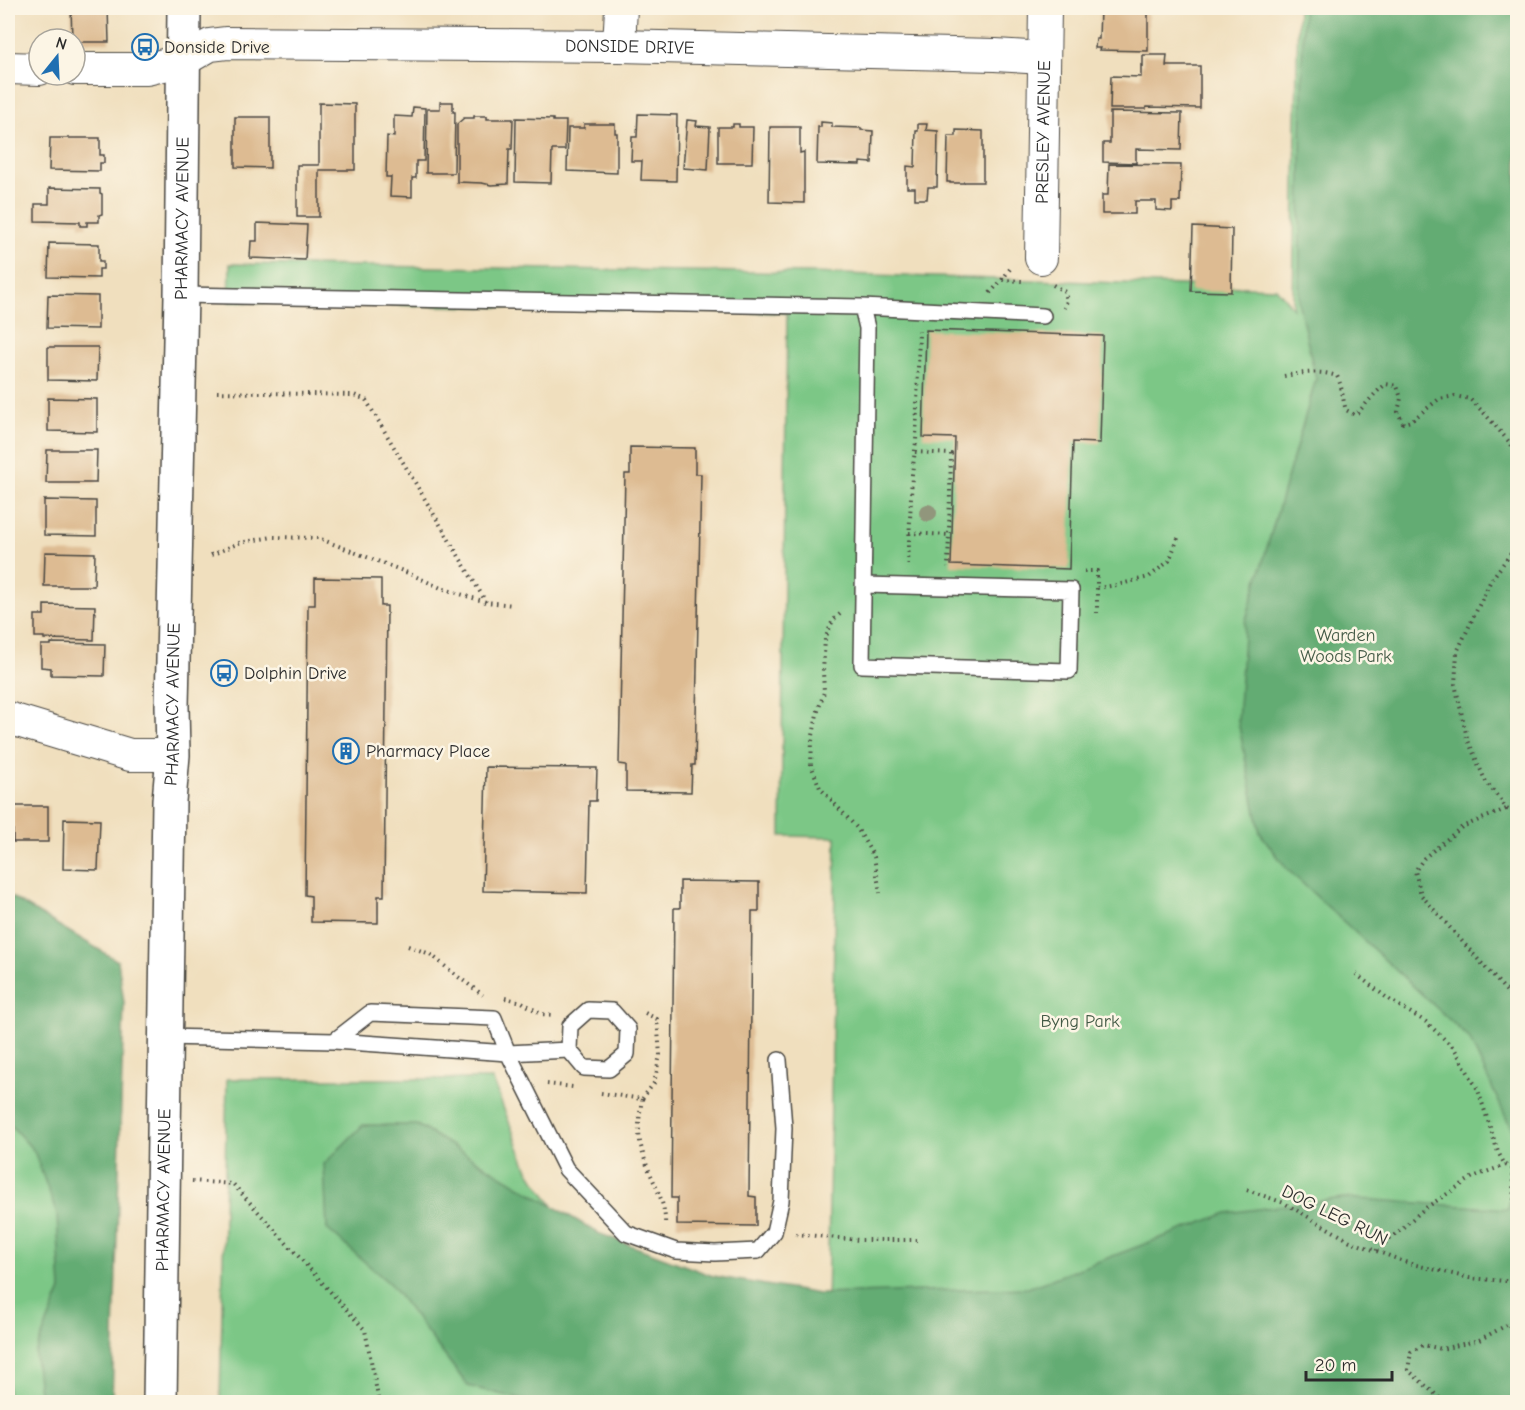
<svg xmlns="http://www.w3.org/2000/svg" width="1525" height="1410" font-family="'Comic Neue',sans-serif">
<style>
.green{fill:#7bc786;stroke:#537958;stroke-width:1.5}
.forest{fill:#64ac73;stroke:#486c4f;stroke-width:1.5}
.building{fill:#ddbb92}
.lines{fill:none;stroke-linecap:round;stroke-linejoin:round}
.service-casing{stroke:#494641;stroke-width:18}
.minor-casing{stroke:#494641;stroke-width:34}
.tertiary-casing{stroke:#494641;stroke-width:36}
.path{stroke:#494641;stroke-width:4;stroke-dasharray:1.5 4.5;stroke-linecap:butt}
.service{stroke:#fff;stroke-width:15}
.minor{stroke:#fff;stroke-width:32}
.tertiary{stroke:#fff;stroke-width:33}
.tree{fill:#91967c}
.labels{text-anchor:middle;stroke-width:5;stroke-linejoin:round;paint-order:stroke}
.poi-label{font-size:18px;fill:#2b2b2b;stroke:#fcf5e5;text-anchor:start}
.street-label{font-size:18px;fill:#2b2b2b;stroke:#fcf5e5}
.park-label{font-size:18px;fill:#435a46;stroke:#fcf5e5}
</style>
<rect width="100%" height="100%" fill="#fcf5e5"/>
<filter id="ink" filterUnits="userSpaceOnUse"><feTurbulence type="fractalNoise" baseFrequency=".0167" numOctaves="2"/><feDisplacementMap in="SourceGraphic" scale="12" xChannelSelector="R" yChannelSelector="G"/><feConvolveMatrix kernelMatrix="1 2 1 2 8 2 1 2 1" color-interpolation-filters="sRGB"/></filter>
<filter id="wash" filterUnits="userSpaceOnUse"><feTurbulence type="fractalNoise" baseFrequency=".008" numOctaves="4" result="noise"/><feDisplacementMap in="SourceGraphic" scale="24" xChannelSelector="R" yChannelSelector="G"/><feGaussianBlur stdDeviation="1.35" result="paint"/><feColorMatrix in="noise" values="0 0 0 0 0 0 0 0 0 0 0 0 0 0 0 0 0 1.4 0 .05"/><feComposite in="paint" operator="in"/></filter>
<g filter="url(#wash)">
<rect width="100%" height="100%" fill="#f0dfbe"/>
<!-- green -->
<path class="green" d="M1298,8H1517V1402H220L227,1079H492L528,1170L580,1245L827,1308L836,837L781,836L787,313L229,302L230,264L811,273L1276,288L1293,308Z
M8,918L112,1402H8Z"/>
<!-- forest -->
<path class="forest" d="M1303,8H1517V1141L1469,1038L1287,869L1260,833L1238,721L1245,623L1316,379L1299,305Z
M8,895L118,961L124,1003L112,1402H40L35,1353L61,1290L57,1214L34,1151L8,1122Z
M363,1125H417L598,1233L713,1276L819,1294L1028,1288L1227,1213L1344,1198L1508,1209L1517,1167V1402H531L468,1386L390,1284L327,1229L324,1164Z"/>
<g id="blocks">
<!-- building -->
<path class="building" d="M71,8H108L109,42H75V39H72Z
M1100,9L1148,12V51L1099,50L1100,48H1095L1096,39H1099Z
M1143,55H1167L1166,66H1200V108L1146,107V109H1110L1111,76L1141,77V65L1143,66Z
M440,102H453V112H455L454,173H426L427,109H440Z
M319,103L355,104V170H319V217H297V165H319Z
M413,107L425,108L424,161H416V178H412V197L390,196L391,177H386L387,136L394,137V116L412,117Z
M1110,112L1182,113L1181,150L1136,149V163L1103,162V143H1110Z
M638,114L677,115L676,181L641,180L642,161H631L632,137H637Z
M474,116H487V119H513L512,149H509L508,184L491,185L482,183L457,182V124L464,118H474Z
M235,117H270V168L235,167Z
M516,118L553,119V121H566L565,150H552L551,183L515,182Z
M687,120L697,121L696,126L710,127L708,170L683,168Z
M821,122L832,123V127L861,128V130L873,131L872,163L860,162V165L817,164L818,127H821Z
M584,124H615V133H617V173L567,171L568,128H584Z
M733,124H739V127H753L752,163H718V127H733Z
M918,124H927L926,130L938,131L937,187H928L927,199H915V188H907V166L915,167L916,131H918Z
M770,127H800V153L804,152V203L769,202Z
M956,130L983,131V182H964V183H950V182H947L948,136H956Z
M50,138H100V155H104V163H100V171L49,170Z
M1109,164L1181,165L1180,202H1172V211L1156,210V201H1135V214H1102V195H1108Z
M49,188L100,189V193L102,194V214L99,215V222H87V226H80V222L35,221V204H49Z
M257,223L307,225L305,260L250,258L251,241H257Z
M1193,227L1232,229L1231,292L1191,291Z
M49,243L99,244V261H103V269H99V278L48,277Z
M48,295L98,296V329L47,328Z
M926,330L1103,336L1100,443L1073,442L1069,569L951,565L955,438L923,437Z
M48,347H98L97,381L48,380Z
M48,398L97,399V432L48,431Z
M630,447L695,448V474H701L695,765H692L691,792L626,791V765L619,764L625,474H630Z
M47,450H97L96,483H46Z
M44,500L96,501V536L44,535Z
M45,552L95,553L94,586H44Z
M315,578L381,579V606H387L384,896H378V923L311,922V896L305,895L308,605H315Z
M44,605L95,606L94,640L44,639V637H35V615H44Z
M51,643L105,644L104,676L51,675V668L41,667V645H51Z
M486,767L597,768L596,801H589L587,893L483,891Z
M13,806H48V842H13Z
M64,819L100,820L98,870L63,869Z
M680,881L759,882V911H752L749,1196L756,1197V1226L677,1225V1198H671L674,908H680Z"/>
</g>
</g>
<g filter="url(#ink)">
<use href="#blocks" fill-opacity="0" stroke="#494641" stroke-width="1.5"/>
<g class="lines">
<defs>
<path id="service" d="M181,295L862,307L867,328L862,665L1069,671L1071,590L864,585
M862,307L1043,316
M588,1010L612,1011L628,1029L627,1054L609,1069L584,1068L569,1050L570,1026Z
M165,1037L334,1041L508,1053L569,1050
M334,1041L370,1013L494,1018L508,1053L566,1169L626,1233L676,1251L715,1253L758,1251L774,1232L781,1201L784,1128L779,1060"/>
<g id="minor">
<path d="M619,46L621,8"/>
<path d="M8,68L39,69"/>
<path id="s1" d="M75,69H147L184,60L210,45L227,43L619,46L995,55L1044,58"/>
<path id="s2" d="M1041,258L1045,8"/>
<path d="M8,718L130,755H173"/>
</g>
<g id="tertiary">
<path id="s3" d="M160,1402L169,801L173,755L172,706L181,295L184,8"/>
</g>
</defs>
<!-- service casing -->
<use href="#service" class="service-casing"/>
<!-- minor casing -->
<use href="#minor" class="minor-casing"/>
<!-- tertiary casing -->
<use href="#tertiary" class="tertiary-casing"/>
<!-- path -->
<path class="path" d="M1002,280L1012,266
M1053,285L1065,292L1067,301L1064,308
M990,293L1002,280L1022,281
M1284,376C1302,373 1319,370 1337,376C1343,388 1342,398 1346,410L1355,415C1366,405 1374,393 1386,384L1397,386L1401,398L1398,412L1403,423L1411,421L1439,399L1455,396L1470,399L1485,414L1511,444L1518,458
M217,392L354,395L366,400L486,602
M915,452L951,454L948,568
M909,533L949,535
M1518,544L1491,580L1457,652L1455,684L1467,738L1485,780L1507,809L1518,815
M211,555L239,543L272,537L318,538L408,573L441,588L486,602L513,605
M908,565L912,474L916,442L919,331
M1084,571H1097V613
M1097,588L1117,585L1149,577L1169,561L1178,538
M840,614L833,620L825,639L823,671L824,692L817,714L812,741L811,765L820,788L857,828L874,857L880,893
M1506,809L1462,827L1424,858L1415,871L1421,895L1516,1002L1518,1006
M408,946L430,954L457,976L483,995
M1356,974L1391,1001L1426,1022L1454,1048L1478,1090L1498,1152L1505,1165L1512,1168
M505,998L522,1002L541,1014L554,1015
M547,1084L573,1087
M601,1093L642,1099L654,1083L660,1055L657,1019L643,1012
M642,1099C639,1117 637,1133 642,1150C648,1176 667,1199 665,1226
M1518,1158L1512,1168L1515,1214L1518,1217
M192,1181L233,1184L365,1330L379,1402
M1247,1190L1284,1203L1350,1241L1408,1263L1469,1278L1518,1282
M796,1234L859,1240H917
M1376,1251L1424,1209L1473,1177L1505,1165
M1444,1402L1408,1370L1411,1352L1423,1345L1442,1349L1479,1340L1518,1319"/>
<!-- service -->
<use href="#service" class="service"/>
<!-- minor -->
<use href="#minor" class="minor"/>
<!-- tertiary -->
<use href="#tertiary" class="tertiary"/>
</g>
<!-- trees -->
<circle class="tree" cx="928" cy="513" r="9"/>
</g>
<!-- icons -->
<defs>
<symbol id="bus-ring" viewBox="-11 -11 22 22"><circle r="9.5" fill="#fcf5e5" stroke="#1f6fb2" stroke-width="1.5"/><path d="M-5-6H5V4H4V6H2V4H-2V6H-4V4H-5ZM-3.5-4V0h7V-4ZM-3.5 1.2v1.5H-2V1.2ZM2 1.2v1.5H3.5V1.2Z" fill="#1f6fb2"/></symbol>
<symbol id="building-ring" viewBox="-11 -11 22 22"><circle r="9.5" fill="#fcf5e5" stroke="#1f6fb2" stroke-width="1.5"/><path d="M-4-6H4V6H1V3H-1V6H-4ZM-2.5-4.3h1.7v1.8h-1.7ZM.8-4.3h1.7v1.8H.8ZM-2.5-1h1.7V.8h-1.7ZM.8-1h1.7V.8H.8Z" fill="#1f6fb2"/></symbol>
</defs>
<g fill-rule="evenodd">
<use href="#bus-ring" x="130" y="32" width="30" height="30"/>
<use href="#bus-ring" x="209" y="658" width="30" height="30"/>
<use href="#building-ring" x="331" y="736" width="30" height="30"/>
</g>
<g class="labels">
<!-- poi labels -->
<g class="poi-label">
<text x="164" y="53">Donside Drive</text>
<text x="244" y="679">Dolphin Drive</text>
<text x="366" y="757">Pharmacy Place</text>
</g>
<!-- street labels -->
<g class="street-label">
<text dy="6" stroke="none"><textPath href="#s1" startOffset="560">DONSIDE DRIVE</textPath></text>
<text dy="6" stroke="none"><textPath href="#s2" startOffset="126">PRESLEY AVENUE</textPath></text>
<text dy="6" stroke="none"><textPath href="#s3" startOffset="1184">PHARMACY AVENUE</textPath></text>
<text dy="6" stroke="none"><textPath href="#s3" startOffset="698">PHARMACY AVENUE</textPath></text>
<text dy="6" stroke="none"><textPath href="#s3" startOffset="212">PHARMACY AVENUE</textPath></text>
<text transform="translate(1335 1215) rotate(26)" y="6">DOG LEG RUN</text>
</g>
<!-- park labels -->
<g class="park-label">
<text x="1346" y="641">Warden<tspan x="1346" dy="21">Woods Park</tspan></text>
<text x="1080" y="1027">Byng Park</text>
</g>
</g>
<!-- margin -->
<rect width="1525" height="1410" fill="none" stroke="#fcf5e5" stroke-width="30"/>
<!-- north arrow -->
<g transform="translate(57 57) rotate(18)"><circle r="28" fill="#fcf5e5" stroke="#a8a49b" stroke-width="1.5"/>
<path d="M0-4.5L10 22L0 15L-10 22Z" fill="#1f6fb2"/>
<text y="-9" font-size="16" font-weight="bold" text-anchor="middle" fill="#2b2b2b">N</text>
</g>
<!-- scale -->
<path d="M1306 1371v9h86v-9" fill="none" stroke="#2b2b2b" stroke-width="3"/>
<text x="1315" y="1371" font-size="18" fill="#2b2b2b" stroke="#fcf5e5" stroke-width="4.5" paint-order="stroke">20 m</text>
</svg>
